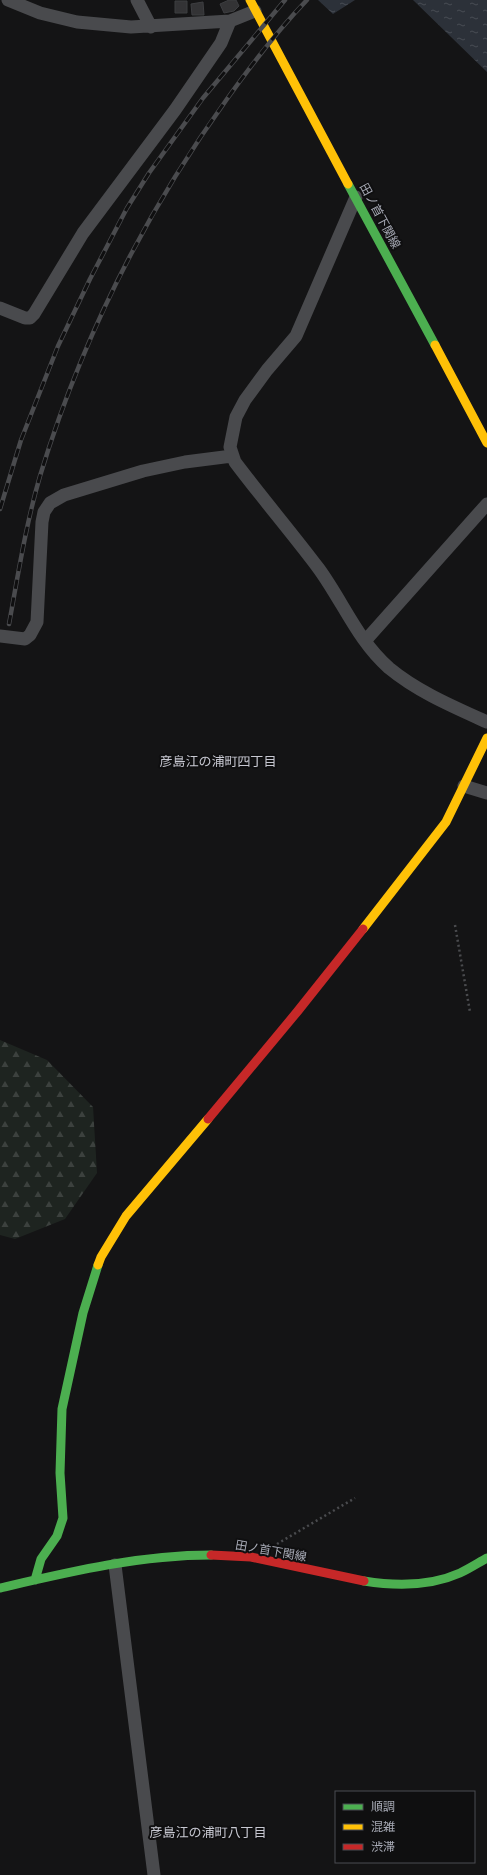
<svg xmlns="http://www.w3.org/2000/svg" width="487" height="1875" font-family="Ubuntu,'Noto Sans JP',sans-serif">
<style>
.forest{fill:url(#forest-firs)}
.water{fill:url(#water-ripples)}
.building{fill:#333335;stroke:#3d3e41}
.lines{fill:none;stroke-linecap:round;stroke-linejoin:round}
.path{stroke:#4a4b4e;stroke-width:2.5;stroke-dasharray:2 3;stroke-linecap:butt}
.street{stroke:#494a4d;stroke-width:13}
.fast{stroke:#4caf50;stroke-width:9}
.slow{stroke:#ffc107;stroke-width:9}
.jam{stroke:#c62828;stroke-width:9}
.rail-casing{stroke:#4a4b4e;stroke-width:4.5}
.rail{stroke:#0f0f10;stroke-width:3;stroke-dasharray:9;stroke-linecap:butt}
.labels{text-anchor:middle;stroke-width:4;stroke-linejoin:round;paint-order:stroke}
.street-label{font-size:12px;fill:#a6a9b4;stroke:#0f0f10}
.neighbourhood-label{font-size:13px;fill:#c7c8d1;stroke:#0f0f10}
</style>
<defs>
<pattern id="forest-firs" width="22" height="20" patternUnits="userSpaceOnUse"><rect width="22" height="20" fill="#1e2420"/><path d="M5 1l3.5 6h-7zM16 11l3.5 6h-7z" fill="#3c413e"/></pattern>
<pattern id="water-ripples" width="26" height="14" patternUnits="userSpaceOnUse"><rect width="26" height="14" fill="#2c3139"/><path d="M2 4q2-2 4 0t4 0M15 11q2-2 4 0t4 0" fill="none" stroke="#484c53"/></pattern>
</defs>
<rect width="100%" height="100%" fill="#141415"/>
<!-- forest -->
<path class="forest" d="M0,1040L47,1060L93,1107L97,1173L65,1219L15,1239L0,1235Z"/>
<!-- water -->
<path class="water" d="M318,0H355L333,14Z
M413,0H487V72Z"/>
<!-- building -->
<path class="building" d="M229,0H236L239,6L234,11L224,13L220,4Z
M175,1H187V13H175Z
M203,2L204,15H192L191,4Z"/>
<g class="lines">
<!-- path -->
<path class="path" d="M455,925L470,1012
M277,1544L355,1498"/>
<!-- street -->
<path class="street" d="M8,0L40,13L77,22L131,27L230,21L255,11
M137,0L151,27
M356,197L296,336L267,370L245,400L236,417L230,447L235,462C262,498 292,533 319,569C343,602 358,641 389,668C418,692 454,707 487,722
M0,308L25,318H30L34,314L83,233L175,110L221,43L230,21
M0,636L25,639L30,635L37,622L42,522L44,512L50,503L64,495L143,471L185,462L232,456
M365,641L487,504
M464,786L487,793
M115,1565L154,1875"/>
<!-- fast -->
<path class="fast" d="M348,184L435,345
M35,1580L41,1559L57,1536L63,1518L60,1473L62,1409L83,1313L98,1265
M364,1581C395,1586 431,1586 460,1573C469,1569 478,1563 487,1558
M0,1588C69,1572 140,1555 211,1555"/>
<!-- slow -->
<path class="slow" d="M250,0L348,184
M435,345L487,443
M363,929L446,822L487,738
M98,1265L101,1257L126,1216L208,1119"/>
<!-- jam -->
<path class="jam" d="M208,1119L297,1012L363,929
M211,1555L251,1557L364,1581"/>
<defs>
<path id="rail" d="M0,509L21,440L58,346L90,279L127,208L149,173L203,98L285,0
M9,624C18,575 26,524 40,476C81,341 145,213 227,99C252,64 277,31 307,0"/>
</defs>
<!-- rail casing -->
<use href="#rail" class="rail-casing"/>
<!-- rail -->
<use href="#rail" class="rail"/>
</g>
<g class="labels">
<!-- street labels -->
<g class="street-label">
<text transform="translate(380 216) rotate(62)" y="4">田ノ首下関線</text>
<text transform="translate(271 1551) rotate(10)" y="4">田ノ首下関線</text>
</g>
<!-- neighbourhood labels -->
<g class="neighbourhood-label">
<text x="218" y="766">彦島江の浦町四丁目</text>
<text x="208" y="1837">彦島江の浦町八丁目</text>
</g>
</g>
<!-- legend -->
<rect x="335" y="1791" width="140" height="72" fill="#0f0f10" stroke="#4b4d52"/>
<rect x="343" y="1804" width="20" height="6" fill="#4caf50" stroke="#4b4d52"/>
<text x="371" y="1811" font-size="12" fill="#a6a9b4">順調</text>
<rect x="343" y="1824" width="20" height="6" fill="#ffc107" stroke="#4b4d52"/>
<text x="371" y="1831" font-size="12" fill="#a6a9b4">混雑</text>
<rect x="343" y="1844" width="20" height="6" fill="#c62828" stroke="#4b4d52"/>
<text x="371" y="1851" font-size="12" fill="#a6a9b4">渋滞</text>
</svg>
